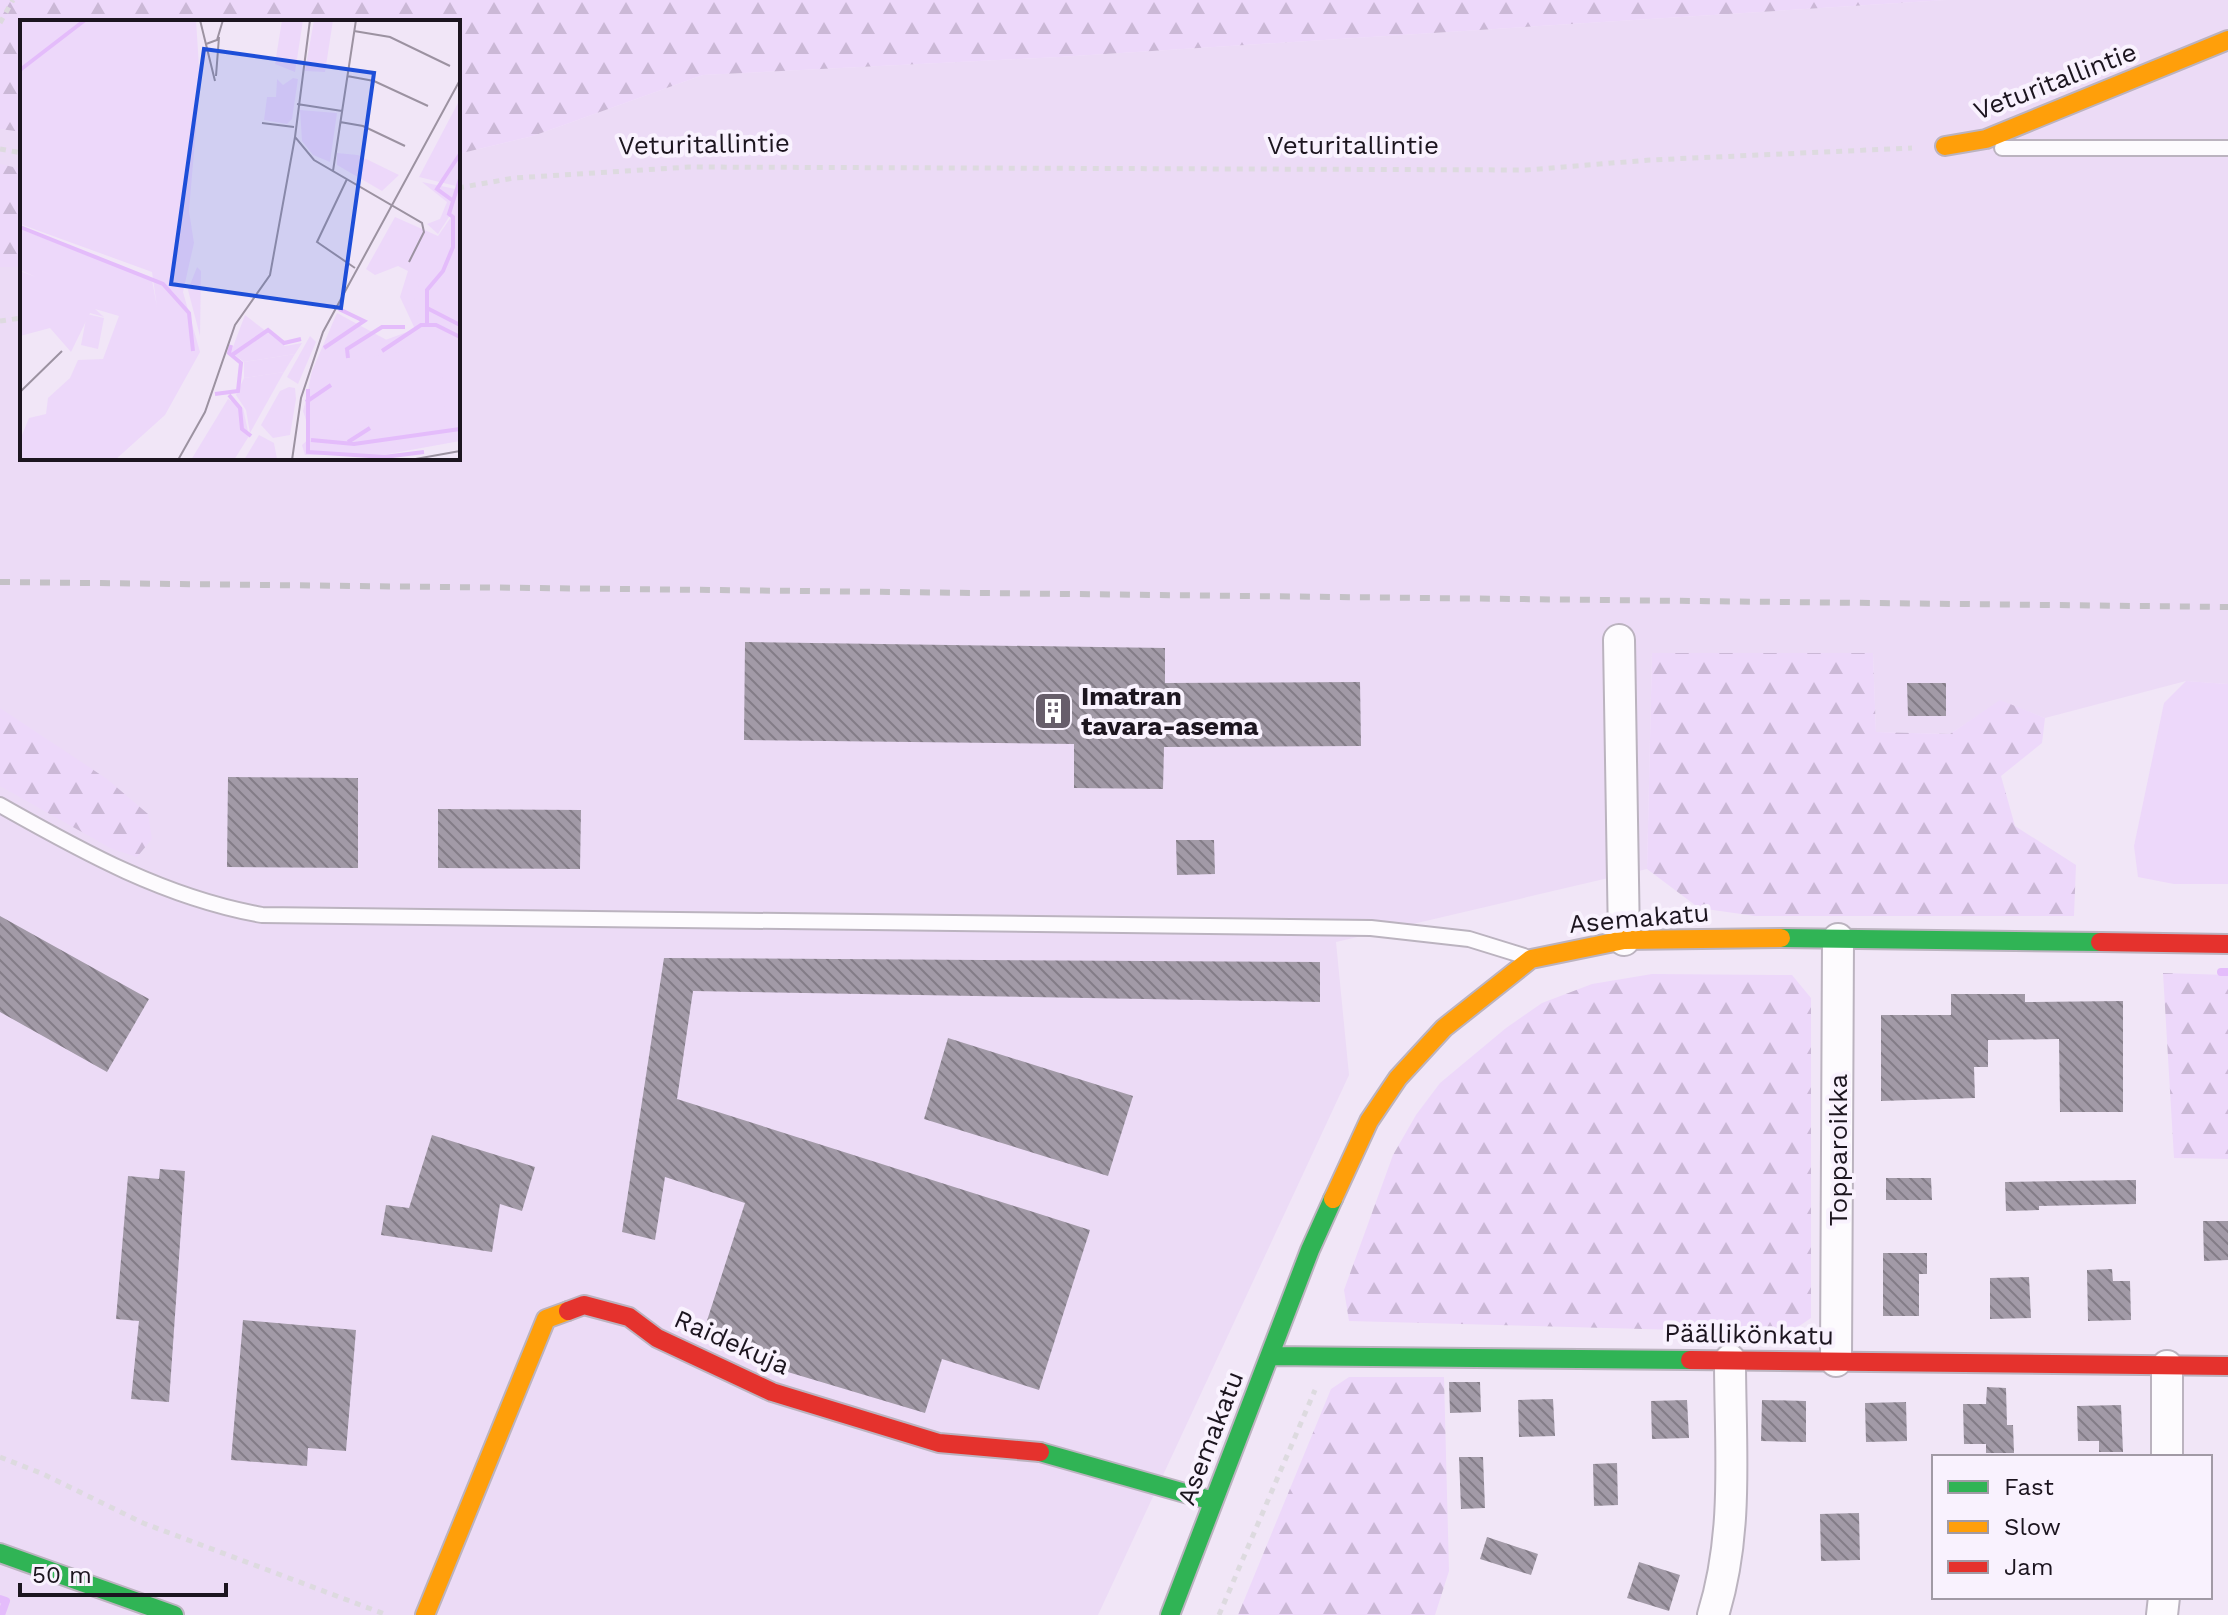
<svg xmlns="http://www.w3.org/2000/svg" width="2228" height="1615" font-family="'Work Sans',sans-serif">
<style>
.built{fill:#ecdbf6}
.grass{fill:#edd8fa}
.forest{fill:url(#forest-firs)}
.lines{fill:none;stroke-linecap:round;stroke-linejoin:round}
.stream{stroke:#e4bcfb;stroke-width:8}
.building{fill:url(#building-back-hatch)}
.lane-casing{stroke:#bbb3bf;stroke-width:18}
.street-casing{stroke:#bbb3bf;stroke-width:34}
.fast-casing{stroke:#bbb3bf;stroke-width:22}
.slow-casing{stroke:#bbb3bf;stroke-width:22}
.jam-casing{stroke:#bbb3bf;stroke-width:22}
.path{stroke:#dddadf;stroke-width:5;stroke-dasharray:6 6;stroke-linecap:butt}
.lane{stroke:#fdfbfe;stroke-width:14}
.street{stroke:#fdfbfe;stroke-width:30}
.fast{stroke:#30b455;stroke-width:18}
.slow{stroke:#ff9f0a;stroke-width:18}
.jam{stroke:#e5322d;stroke-width:18}
.rail{stroke:#c4c1c6;stroke-width:6;stroke-dasharray:10 10;stroke-linecap:butt}
.labels{text-anchor:middle;stroke-width:8;stroke-linejoin:round;paint-order:stroke}
.street-label{font-size:26px;fill:#1c151f;stroke:#f9f2fe}
.poi-label{font-size:26px;font-weight:bold;fill:#1c151f;stroke:#f9f2fe;text-anchor:start}
.inset-river{fill:none;stroke:#e4bcfb;stroke-width:4}
.inset-road{fill:none;stroke:#9c92a1;stroke-width:2}
.view{fill:#1d4ed8;fill-opacity:0.15;stroke:#1d4ed8;stroke-width:4}
.inset-edge{fill:none;stroke:#1c151f;stroke-width:4}
</style>
<defs>
<pattern id="forest-firs" width="22" height="20" patternUnits="userSpaceOnUse" patternTransform="scale(2)"><rect width="22" height="20" fill="#edd8fa"/><path d="M5 1l3.5 6h-7zM16 11l3.5 6h-7z" fill="#cbb8d6"/></pattern>
<pattern id="building-back-hatch" width="6" height="6" patternUnits="userSpaceOnUse" patternTransform="scale(2)"><rect width="6" height="6" fill="#a29aa7"/><path d="M-1 5l2 2M0 0l6 6M5-1l2 2" fill="none" stroke="#837c87"/></pattern>
</defs>
<rect width="100%" height="100%" fill="#f1e6f7"/>
<!-- built -->
<path class="built" d="M1946,0H2228V684L2186,681L2045,718L2000,701L1950,734L1876,732L1873,653H1652L1647,869L1336,942L1349,1075L1098,1615H0V129L22,132V458H458V154L533,136L703,75L1059,57Z"/>
<!-- grass -->
<path class="grass" d="M2186,681L2228,684V884H2174L2138,877L2134,846L2164,703Z"/>
<!-- forest -->
<path class="forest" d="M0,0H1946L1059,57L703,75L533,136L458,154V22H22V132L0,129Z
M0,164L22,169V267H0Z
M1652,653H1873L1876,732L1950,734L2000,700L2045,718L2042,743L2001,776L2015,826L2076,865L2074,916H1755L1699,908L1647,869Z
M0,708L107,779L148,814L152,839L137,857L112,849L0,786Z
M2163,973L2228,975V1159L2174,1158Z
M1652,974L1792,975L1811,998V1318L1789,1333L1349,1321L1344,1290L1393,1155L1416,1115L1440,1083L1506,1028L1542,1003L1592,984Z
M1349,1377H1444L1449,1571L1435,1615H1238L1331,1389Z"/>
<g class="lines">
<!-- stream -->
<path class="stream" d="M2221,972H2228
M0,1599L6,1601L1,1615"/>
</g>
<!-- building -->
<path class="building" d="M745,642L1165,648V683L1360,682L1361,746L1164,747L1163,789L1074,788V744L744,740Z
M1907,683H1946V716H1908Z
M228,777L358,778V868L227,867Z
M438,809L581,810L580,869L438,868Z
M1176,840H1214L1215,874L1177,875Z
M0,916L149,999L107,1072L0,1012Z
M664,958L1320,962V1002L693,991L677,1099L1090,1230L1039,1390L942,1359L925,1413L781,1370L703,1333L745,1203L665,1177L655,1240L622,1232Z
M1951,994H2025V1002L2123,1001V1112H2060L2059,1039L1988,1040V1067H1974L1975,1098L1881,1101V1015H1951Z
M948,1038L1133,1096L1108,1176L924,1119Z
M432,1135L535,1167L522,1211L500,1204L492,1252L381,1235L386,1205L409,1208Z
M160,1169L185,1171L169,1402L131,1399L139,1321L116,1319L128,1176L159,1179Z
M1886,1178H1931L1932,1200H1886Z
M2136,1180V1204L2039,1206V1210L2006,1211L2005,1182Z
M2203,1221H2228V1260L2204,1261Z
M1883,1253H1927V1274H1919V1316H1883Z
M2112,1269L2113,1281H2130L2131,1320L2088,1321L2087,1270Z
M2029,1277L2031,1318L1990,1319V1278Z
M243,1320L356,1330L346,1451L308,1448L307,1466L231,1460Z
M1449,1382H1480L1481,1412L1450,1413Z
M1987,1387L2006,1388L2007,1425H2013L2014,1453H1986V1444H1964L1963,1404H1986Z
M1553,1399L1555,1436L1519,1437L1518,1400Z
M1687,1400L1689,1438L1652,1439L1651,1401Z
M1762,1400L1806,1401V1442L1761,1441Z
M1906,1402L1907,1441L1866,1442L1865,1403Z
M2121,1405L2123,1452H2099V1441H2078L2077,1406Z
M1459,1457H1483L1485,1508L1461,1509Z
M1617,1463L1618,1505L1594,1506L1593,1464Z
M1859,1513L1860,1560L1821,1561L1820,1514Z
M1487,1537L1538,1554L1531,1575L1480,1559Z
M1639,1562L1680,1575L1669,1611L1627,1598Z"/>
<g class="lines">
<defs>
<path id="lane" d="M2002,148H2228
M0,805C83,852 166,898 262,915L1371,928L1469,939L1524,956"/>
<path id="street" d="M1619,640L1624,940
M1836,1361L1838,939
M2167,1366V1457
M1713,1615C1739,1532 1730,1446 1730,1360
M2162,1615L2164,1597"/>
<path id="fast" d="M1781,938L2100,942
M1270,1356L1690,1360
M1040,1452L1213,1501
M0,1553L174,1615
M1170,1615L1310,1250L1333,1199"/>
<path id="slow" d="M1945,146L1986,139L2228,40
M1333,1199L1369,1121L1398,1078L1444,1028L1531,959L1624,940L1781,938
M425,1615L546,1319L568,1311"/>
<path id="jam" d="M2100,942L2228,944
M568,1311L584,1305L629,1317L657,1338L772,1392L939,1443L1040,1452
M1690,1360L2228,1366"/>
</defs>
<!-- lane casing -->
<use href="#lane" class="lane-casing"/>
<!-- street casing -->
<use href="#street" class="street-casing"/>
<!-- fast casing -->
<use href="#fast" class="fast-casing"/>
<!-- slow casing -->
<use href="#slow" class="slow-casing"/>
<!-- jam casing -->
<use href="#jam" class="jam-casing"/>
<!-- path -->
<path class="path" d="M0,23L13,0
M0,149L22,153
M458,188L514,178L689,167L1526,170L1650,160L1912,148
M0,321L22,318
M0,1457L43,1474L143,1523L387,1615
M1219,1615L1315,1390"/>
<!-- lane -->
<use href="#lane" class="lane"/>
<!-- street -->
<use href="#street" class="street"/>
<!-- fast -->
<use href="#fast" class="fast"/>
<!-- slow -->
<use href="#slow" class="slow"/>
<!-- jam -->
<use href="#jam" class="jam"/>
<!-- rail -->
<path class="rail" d="M0,582L2228,607"/>
</g>
<!-- icons -->
<defs>
<symbol id="building-square" viewBox="-11 -11 22 22"><rect x="-9" y="-9" width="18" height="18" rx="4" fill="#675e6b" stroke="#f9f2fe"/><path d="M-4-6H4V6H1V3H-1V6H-4ZM-2.5-4.3h1.7v1.8h-1.7ZM.8-4.3h1.7v1.8H.8ZM-2.5-1h1.7V.8h-1.7ZM.8-1h1.7V.8H.8Z" fill="#fff"/></symbol>
</defs>
<g fill-rule="evenodd">
<use href="#building-square" x="1031" y="689" width="44" height="44"/>
</g>
<g class="labels">
<!-- street labels -->
<g class="street-label">
<text transform="translate(2055 81) rotate(-21)" y="9">Veturitallintie</text>
<text transform="translate(704 144) rotate(-1)" y="9">Veturitallintie</text>
<text x="1353" y="154">Veturitallintie</text>
<text transform="translate(1639 918) rotate(-5)" y="9">Asemakatu</text>
<text transform="translate(1838 1150) rotate(-90)" y="9">Topparoikka</text>
<text transform="translate(1749 1334) rotate(1)" y="9">Päällikönkatu</text>
<text transform="translate(732 1342) rotate(24)" y="9">Raidekuja</text>
<text transform="translate(1210 1438) rotate(-69)" y="9">Asemakatu</text>
</g>
<!-- poi labels -->
<g class="poi-label">
<text x="1081" y="705">Imatran<tspan x="1081" dy="30">tavara-asema</tspan></text>
</g>
</g>
<!-- overview -->
<g transform="translate(20 20)">
<rect width="440" height="440" fill="#f1e6f7"/>
<path d="M262,0H283L275,52L255,44ZM67,294L84,298L78,329L61,325ZM290,316L296,322L278,364L267,357ZM275,334L264,352L224,358V342Z" fill="#edd8fa"/>
<path d="M0,0H176L180,62L169,191L174,223L163,272L180,332L145,395L95,440H0V420L9,398L26,394L28,378L50,358L58,340L83,339L99,296L75,289L84,297L70,293L51,332L30,308L0,316V251L16,257L0,250V209L132,260L137,287L132,252L0,204ZM294,0H313L305,52L285,51ZM273,58L278,59L272,99L267,104L244,100L247,77H256L257,59L263,65ZM440,79V167L399,157ZM280,90L317,93L310,142L293,135L282,121ZM317,133L338,135L379,155L362,171L317,145ZM402,162L440,170V180L418,214L407,204L420,199L427,182ZM440,184V421L363,435H285L282,425L292,416L283,391L298,345L395,309L380,277L388,251L378,246L355,255L346,249L375,197L418,216ZM177,247L181,251L180,316L168,270ZM225,295L265,326L282,323L275,334L224,342L211,332ZM264,352L230,413L226,390L216,375L224,358ZM269,367L275,368L276,379L270,415L253,418L241,405L260,371ZM208,379L223,388L229,416L214,440H171ZM239,415L254,423L257,439L224,440Z" fill="#edd8fa"/>
<path d="M440,159V232L422,254L420,276L423,293L440,301V317L403,305L393,284L400,261L429,229L433,197L429,194ZM317,293L387,331L324,341L311,365L309,399L314,409L340,412L347,407L361,417L398,401L410,379V352L429,361L423,374L425,387L440,398V409L334,424L289,420L284,388L292,351Z" fill="#edd8fa"/>
<path class="inset-river" d="M0,50L65,0M432,180L417,169L440,134M0,207L143,264L169,293L173,331M407,288L440,305M407,305V270L423,251L433,227V197L429,194L440,159M304,328L344,301L319,289M362,331L401,305H416L440,317M212,335L248,310L264,323L281,319M328,338L327,329L362,307H385M288,369V432L364,437L404,432M195,374L218,371L221,343L209,333L211,325M209,375L220,388L222,409L231,416M286,382L311,365M291,420L334,424L440,409M328,422L350,408"/>
<path class="inset-road" d="M180,0L195,61M290,0L275,117L294,140L402,203L404,212L389,242M334,11L370,17L430,46M186,24L197,20L203,0M196,56L199,17M327,56L354,61L408,86M277,84L322,91M320,102L343,106L385,126M242,103L274,107M313,151L336,0M327,159L297,222L335,248M0,372L42,331M158,440L185,392L215,305L250,255L275,117M272,440L281,378L303,312L440,60M390,440L440,431"/>
<path class="view" d="M184,29L354,53L321,288L151,264Z"/>
<rect width="440" height="440" class="inset-edge"/>
</g>
<!-- legend -->
<rect x="1932" y="1455" width="280" height="144" fill="#f9f2fe" stroke="#a19aa5" stroke-width="2"/>
<rect x="1948" y="1481" width="40" height="12" fill="#30b455" stroke="#a19aa5" stroke-width="2"/>
<text x="2004" y="1495" font-size="24" fill="#1c151f">Fast</text>
<rect x="1948" y="1521" width="40" height="12" fill="#ff9f0a" stroke="#a19aa5" stroke-width="2"/>
<text x="2004" y="1535" font-size="24" fill="#1c151f">Slow</text>
<rect x="1948" y="1561" width="40" height="12" fill="#e5322d" stroke="#a19aa5" stroke-width="2"/>
<text x="2004" y="1575" font-size="24" fill="#1c151f">Jam</text>
<!-- scale -->
<path d="M20 1583v12h206v-12" fill="none" stroke="#1c151f" stroke-width="4"/>
<text x="32" y="1583" font-size="24" fill="#1c151f" stroke="#f9f2fe" stroke-width="6" paint-order="stroke">50 m</text>
</svg>
